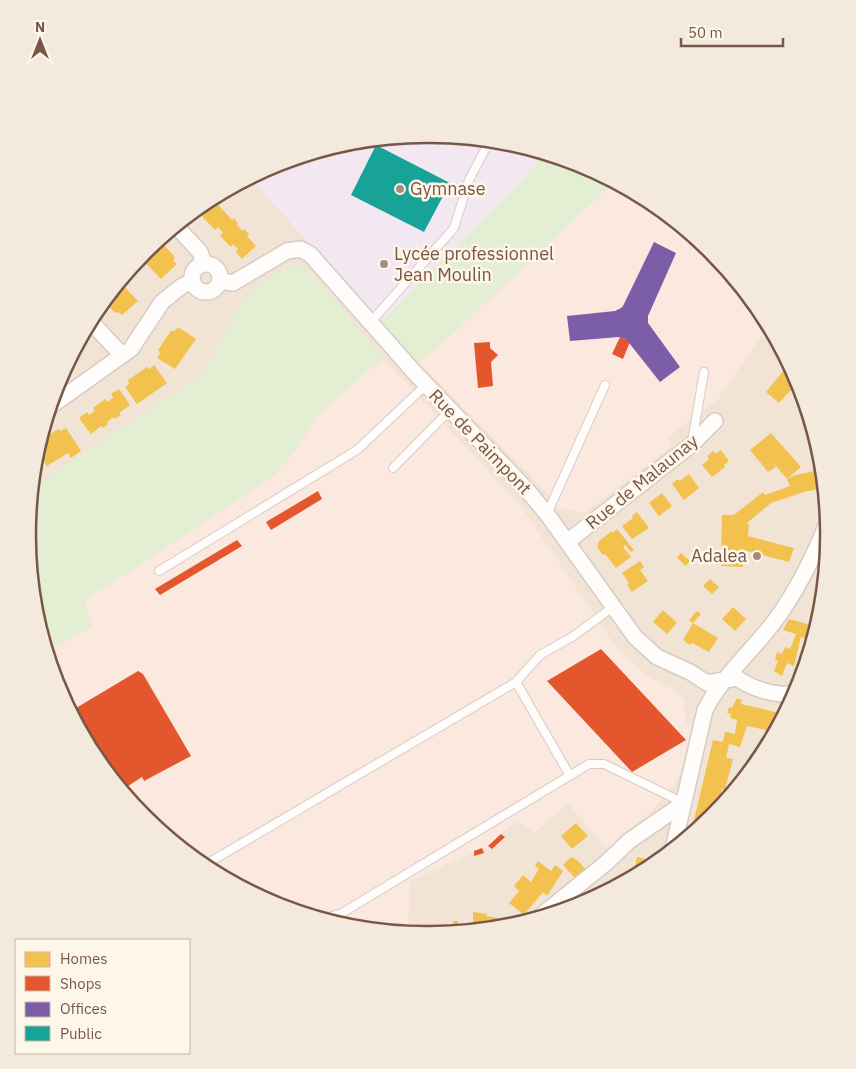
<svg xmlns="http://www.w3.org/2000/svg" width="856" height="1069" font-family="'IBM Plex Sans',sans-serif">
<style>
.residential{fill:#f1e4d5}
.commercial{fill:#fbe8de}
.education{fill:#f3e7f2}
.green{fill:#e3eed2}
.homes{fill:#f2c14e}
.shops{fill:#e4572e}
.offices{fill:#7b5ea7}
.public{fill:#17a398}
.lines{fill:none;stroke-linecap:round;stroke-linejoin:round}
.lane-casing{stroke:#d6ccc5;stroke-width:10}
.street-casing{stroke:#d6ccc5;stroke-width:18}
.lane{stroke:#fefdfc;stroke-width:8}
.street{stroke:#fefdfc;stroke-width:15}
.poi-dot{fill:#a48d7f;stroke:#fff6ea;stroke-width:2}
.labels{text-anchor:middle;stroke-width:5;stroke-linejoin:round;paint-order:stroke}
.poi-label{font-size:18px;fill:#775747;stroke:#fff6ea;text-anchor:start}
.street-label{font-size:18px;fill:#775747;stroke:#fff6ea}
.rim{fill:none;stroke:#775747;stroke-width:2.5}
</style>
<rect width="100%" height="100%" fill="#f7f1e8"/>
<!-- residential -->
<path class="residential" d="M29 534a399 399 0 1 1 798 0a399 399 0 1 1-798 0Z"/>
<!-- commercial -->
<path class="commercial" d="M614,182L651,202L711,252L761,312L768,326L718,399L667,437L673,445L585,513L558,508L544,490L419,362L446,340Z
M383,358L521,506L615,646L645,675L671,689L684,699L686,723L692,728L681,771L675,783L655,807L608,850L568,803L534,833L517,820L488,846L410,881L408,933L350,927L274,904L205,867L145,817L95,757L58,687L47,652L93,626L84,601L270,479L297,449L317,416Z"/>
<!-- education -->
<path class="education" d="M428,134L506,142L543,153L527,176L381,322L250,178L275,164L350,142Z"/>
<!-- green -->
<path class="green" d="M543,153L582,165L614,182L446,340L419,362L381,322L527,176Z
M298,266L308,269L383,358L317,416L297,449L270,479L84,601L93,626L47,652L35,612L28,534L32,489L117,430L199,378L248,294L283,269Z"/>
<!-- homes -->
<path class="homes" d="M214,197L216,199L214,200L232,220L234,218L238,223L237,225L242,231L244,229L249,234L247,236L256,246L242,259L236,252L238,249L233,244L231,247L225,241L220,235L223,233L218,227L215,230L202,216L205,214L200,208L197,211L196,209Z
M159,240L175,257L173,261L177,264L161,279L140,257Z
M120,282L138,301L122,315L118,312L115,313L104,301Z
M178,327L196,339L175,369L157,358L160,353L158,350L171,331H175Z
M77,345L82,352L67,365Z
M154,365L167,383L137,404L125,387L129,384L128,380L147,367L150,369Z
M784,370L798,382L779,403L766,392Z
M119,389L130,405L119,413L121,415L115,419L114,417L107,422L108,424L103,428L101,426L91,434L79,418L87,412L89,415L95,411L93,408L105,399L107,402L113,398L111,394Z
M66,428L81,451L71,458L68,453L47,466L37,451L40,441L58,429L61,431Z
M771,433L801,467L787,479L771,460L776,467L768,472L750,450Z
M721,450L729,461L724,465L725,467L712,477L702,465L709,459L707,456L713,451L715,454Z
M819,452L824,488L804,492L771,503L747,523L749,525L748,536L794,548L789,562L743,550V567L721,566L722,515H734L763,492L765,495L790,486L787,479L796,475L818,470L817,466L813,461Z
M689,474L699,488L684,500L672,484L678,479L680,481Z
M662,493L672,506L659,516L649,503Z
M637,512L649,528L632,539L622,526L633,518L632,516Z
M617,529L634,550L631,552L625,545L623,547L631,557L616,568L605,554L603,555L597,547L599,541L612,531L613,533Z
M681,553L690,561L686,566L677,558Z
M640,561L644,567L640,570L648,581L632,592L627,585L629,583L622,573Z
M710,579L719,587L712,594L703,586Z
M815,594L822,596L821,613L817,626L813,625L809,639L801,637L794,666L787,663L782,676L774,671L778,661L775,660L777,652L782,654L785,647L790,649L796,634L783,630L789,619L811,625L813,617L810,616Z
M733,607L746,619L735,631L722,619Z
M663,610L677,623L667,634L653,622Z
M697,611L701,614L693,623L689,620Z
M693,623L718,638L709,652L692,643L690,645L683,640Z
M737,698L742,700L741,704L784,714L764,752L762,751L766,730L747,726L740,747L729,744L726,758L733,759L725,790L722,789L718,804L714,803L711,818L705,822L694,820L713,740L723,742L725,732L735,734L737,720L730,718L731,714L727,713L729,707L732,708Z
M576,823L588,836L572,849L561,836Z
M694,823L703,825L693,833L692,832Z
M571,857L578,861L586,870L575,878L563,865Z
M637,857L651,861L650,868L639,874L634,873Z
M538,861L551,871L555,865L563,871L547,896L543,892L524,915L509,903L519,891L514,886L523,875L531,882L539,869L535,866Z
M473,912L487,914L486,916L498,918V922L510,926L482,930V924L473,923Z
M453,921H458V932L453,933Z"/>
<!-- shops -->
<path class="shops" d="M620,337L626,339L630,342L623,359L612,354Z
M490,342V348L498,355L491,362L493,386L478,388L474,343Z
M318,491L322,499L271,530L266,522Z
M237,540L242,546L160,595L155,589Z
M601,649L686,740L632,772L547,681Z
M138,671L143,674L191,756L144,781L142,777L122,790L95,757L71,711Z
M501,834L505,837L492,849L488,846Z
M482,848L484,853L474,856V851Z"/>
<!-- offices -->
<path class="offices" d="M654,242L676,253L648,316V323L680,367L660,382L626,339L619,337L570,341L567,316L615,311L621,308L623,306Z"/>
<!-- public -->
<path class="public" d="M376,145L450,183L424,232L351,195Z"/>
<g class="lines">
<defs>
<path id="lane" d="M370,323L454,228L469,180L490,140
M692,442L704,372
M393,468L449,411
M547,514L605,385
M159,571L357,450L426,385
M516,682L570,776
M203,866L516,682L540,655L572,637L613,607
M323,919L342,913L589,764H604L684,803"/>
<path id="street" d="M176,226L200,252L204,264
M192 278a14 14 0 1 1 28 0a14 14 0 1 1-28 0Z
M220,281L233,283L287,251L300,249L310,254L415,373L527,490L547,514L635,637L657,657L690,672L707,683L737,678C752,689 776,696 795,694
M90,321L122,355
M51,406L131,349L162,302L182,286L193,281
M567,542L691,445L715,421
M673,849L705,710C721,678 752,651 774,622C795,594 815,555 827,523
M538,918L606,863L629,841L684,803"/>
</defs>
<!-- lane casing -->
<use href="#lane" class="lane-casing"/>
<!-- street casing -->
<use href="#street" class="street-casing"/>
<!-- lane -->
<use href="#lane" class="lane"/>
<!-- street -->
<use href="#street" class="street"/>
</g>
<!-- markers -->
<g class="poi-dot">
<circle cx="400" cy="189" r="5"/>
<circle cx="384" cy="264" r="5"/>
<circle cx="757" cy="556" r="5"/>
</g>
<g class="labels">
<!-- poi labels -->
<g class="poi-label">
<text x="410" y="195">Gymnase</text>
<text x="394" y="260">Lycée professionnel<tspan x="394" dy="21">Jean Moulin</tspan></text>
<text x="747" y="562" text-anchor="end">Adalea</text>
</g>
<!-- street labels -->
<g class="street-label">
<text transform="translate(480 442) rotate(46)" y="6">Rue de Paimpont</text>
<text transform="translate(642 482) rotate(-39)" y="6">Rue de Malaunay</text>
</g>
</g>
<!-- crop -->
<path d="M0 0H856V1069H0ZM427 143H429A391 391 0 0 1 820 534V535A391 391 0 0 1 429 926H427A391 391 0 0 1 36 535V534A391 391 0 0 1 427 143Z" fill="#f4e9dd" fill-rule="evenodd"/>
<path class="rim" d="M427 143H429A391 391 0 0 1 820 534V535A391 391 0 0 1 429 926H427A391 391 0 0 1 36 535V534A391 391 0 0 1 427 143Z"/>
<!-- legend -->
<rect x="15" y="939" width="175" height="115" fill="#fff6ea" stroke="#c9b6a9"/>
<rect x="25" y="952" width="25" height="15" fill="#f2c14e" stroke="#c9b6a9"/>
<text x="60" y="964" font-size="15" fill="#775747">Homes</text>
<rect x="25" y="976" width="25" height="15" fill="#e4572e" stroke="#c9b6a9"/>
<text x="60" y="989" font-size="15" fill="#775747">Shops</text>
<rect x="25" y="1002" width="25" height="15" fill="#7b5ea7" stroke="#c9b6a9"/>
<text x="60" y="1014" font-size="15" fill="#775747">Offices</text>
<rect x="25" y="1026" width="25" height="15" fill="#17a398" stroke="#c9b6a9"/>
<text x="60" y="1039" font-size="15" fill="#775747">Public</text>
<!-- north arrow -->
<g transform="translate(40 40)" stroke="#fff6ea" stroke-width="4" paint-order="stroke">
<path d="M0-4L9 19L0 12L-9 19Z" fill="#775747"/>
<text y="-8" font-size="14" font-weight="bold" text-anchor="middle" fill="#775747">N</text>
</g>
<!-- scale -->
<path d="M681 38v8h102v-8" fill="none" stroke="#775747" stroke-width="2.5"/>
<text x="688" y="38" font-size="15" fill="#775747" stroke="#fff6ea" stroke-width="4" paint-order="stroke">50 m</text>
</svg>
